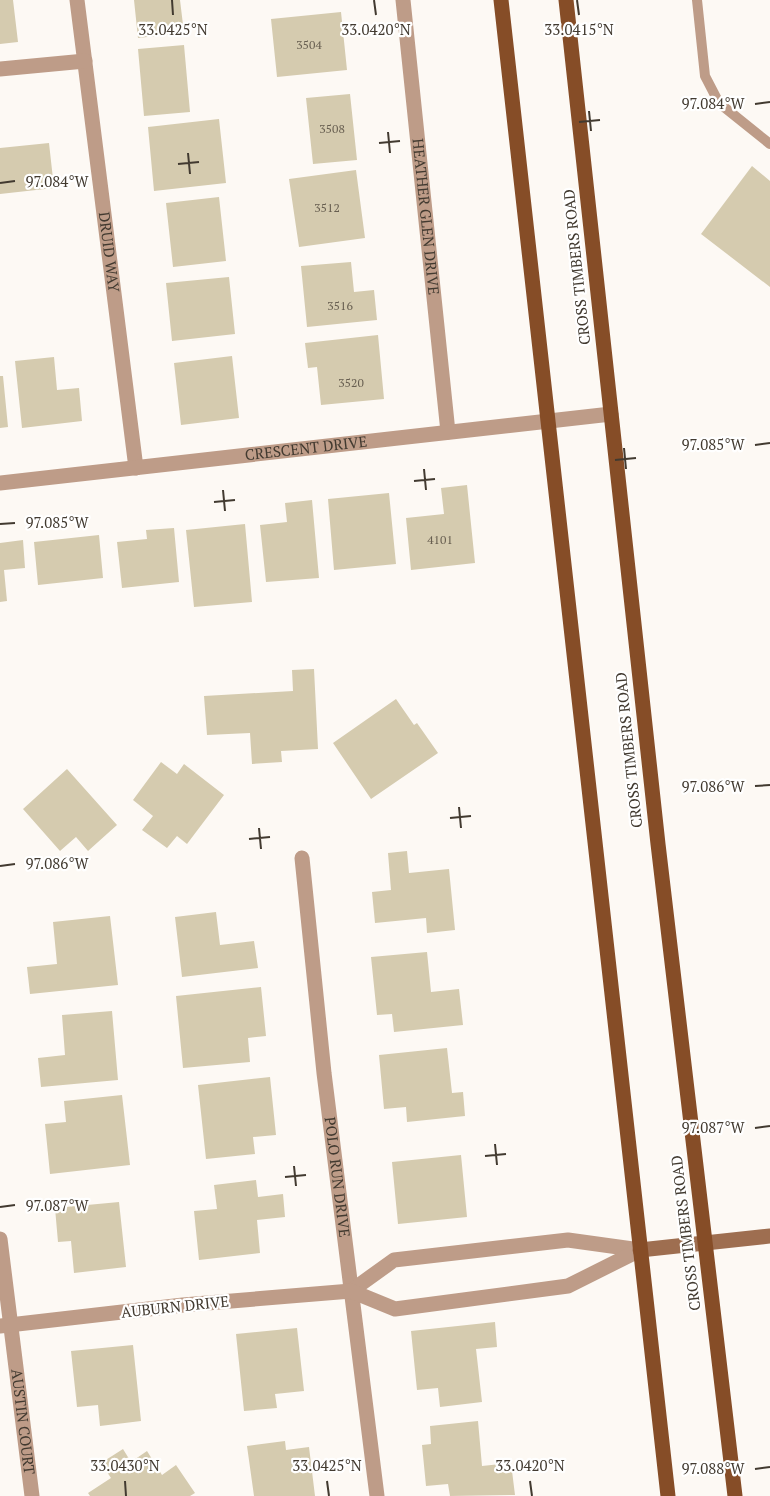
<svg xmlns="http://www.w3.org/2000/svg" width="770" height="1496" font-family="'PT Serif',serif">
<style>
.building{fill:#d5cbaf}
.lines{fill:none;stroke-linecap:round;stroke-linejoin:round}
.lane{stroke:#be9c88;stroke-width:10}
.street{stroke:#be9c88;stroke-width:15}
.secondary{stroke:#9e6e50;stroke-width:15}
.primary{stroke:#864d27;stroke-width:15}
.ticks{fill:none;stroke:#423a30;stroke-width:2}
.labels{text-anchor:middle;stroke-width:4.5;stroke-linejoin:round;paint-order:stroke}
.number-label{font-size:12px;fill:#675e50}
.street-label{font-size:15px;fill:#423a30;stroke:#fff}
.ticks-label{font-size:15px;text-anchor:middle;fill:#423a30;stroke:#fff;stroke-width:4.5;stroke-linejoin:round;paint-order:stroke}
</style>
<rect width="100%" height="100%" fill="#fdf9f4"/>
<!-- building -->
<path class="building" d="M0,0H13L18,42L0,44Z
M134,0H180L184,33L138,38Z
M341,12L347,70L277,77L271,19Z
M184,45L190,112L144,116L138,49Z
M350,94L357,160L313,164L306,98Z
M219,119L226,183L154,191L148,127Z
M49,143L54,188L0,194V148Z
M752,166L770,181V287L701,234Z
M356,170L365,238L299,247L289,179Z
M219,197L226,261L173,267L166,203Z
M351,262L354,292L374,290L377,320L307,327L301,266Z
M229,277L235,334L172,341L166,283Z
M378,335L384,399L321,405L317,367L308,368L305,343Z
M232,356L239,418L181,425L174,363Z
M54,357L57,390L79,388L82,421L22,428L15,361Z
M0,376H3L8,427L0,428Z
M467,485L475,563L411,570L406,518L444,514L441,488Z
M389,493L396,564L334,570L328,499Z
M312,500L319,578L266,582L260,525L287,522L285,503Z
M245,524L252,602L194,607L186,530Z
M174,528L179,582L122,588L117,542L147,539L146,530Z
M99,535L103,578L38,585L34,542Z
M23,540L25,568L4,570L7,601L0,602V543Z
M314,669L318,749L281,751L282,762L252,764L250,733L207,735L204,696L293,691L292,670Z
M396,699L414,725L417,723L438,753L371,799L333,743Z
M161,762L177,774L184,764L224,795L187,844L177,836L167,848L142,830L153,816L133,800Z
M67,769L117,825L88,851L76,837L60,851L23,809Z
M407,851L409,873L449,869L455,930L427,933L426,918L375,923L372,892L391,890L388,853Z
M216,912L220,945L254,941L258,968L182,977L175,917Z
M110,916L118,985L30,994L27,967L57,964L53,922Z
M427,952L431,992L459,989L463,1025L394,1032L392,1014L377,1015L371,957Z
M261,987L266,1036L248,1038L250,1062L183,1068L176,996Z
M112,1011L118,1080L41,1087L38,1058L65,1055L62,1015Z
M447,1048L452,1093L463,1092L465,1116L407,1122L406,1107L384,1109L379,1055Z
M270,1077L276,1135L253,1137L255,1154L206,1159L198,1085Z
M122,1095L130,1165L50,1174L45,1124L66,1122L64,1101Z
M461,1155L467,1217L398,1224L392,1162Z
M256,1180L258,1197L283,1194L285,1217L257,1220L260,1253L199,1260L194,1211L217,1209L214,1185Z
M119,1202L126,1267L74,1273L71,1241L58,1242L55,1208Z
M495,1322L497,1347L476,1349L482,1402L440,1407L438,1388L417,1390L411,1331Z
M297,1328L304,1391L275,1394L277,1408L244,1411L236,1334Z
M133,1345L141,1421L100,1426L98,1405L77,1407L71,1351Z
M478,1421L482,1466L511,1463L515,1495L450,1496L448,1484L426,1486L422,1445L431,1444L430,1426Z
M285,1441L286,1450L309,1447L315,1496H254L247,1446Z
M123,1449L131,1462L147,1451L162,1475L176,1465L195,1493L190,1496H90L88,1493L111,1478L101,1463Z"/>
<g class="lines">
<!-- lane -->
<path class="lane" d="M697,0L705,76L719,103L770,144"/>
<!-- street -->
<g class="street">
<path id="s1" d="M77,0L136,468"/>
<path id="s2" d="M403,0L448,432"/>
<path d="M0,69L85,61"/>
<path id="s3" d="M0,483L611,414"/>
<path id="s4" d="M302,858L324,1073L377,1496"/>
<path id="s5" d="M0,1239L32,1496"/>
<path d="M351,1291L394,1260L568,1240L640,1250"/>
<path d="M0,1326L183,1305L351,1291L395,1309L568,1286L640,1250"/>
</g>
<!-- secondary -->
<path class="secondary" d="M640,1250L770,1236"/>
<!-- primary -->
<path class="primary" d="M501,0L668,1496
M566,0L658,844L735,1496"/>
</g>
<!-- ticks -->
<path class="ticks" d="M172,0L173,15M374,0L376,15M577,0L579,15M755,104L770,102M589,111L591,131M579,122L600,120M388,132L390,153M379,143L400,141M188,153L190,174M178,164L199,162M0,183L15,181M755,445L770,443M624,448L626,469M615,460L636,458M424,469L426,490M414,481L435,479M223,490L225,511M214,502L235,500M0,524L15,523M755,786L770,785M459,807L461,828M450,818L471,816M259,828L261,849M249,839L270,837M0,866L15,864M755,1128L770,1126M495,1144L497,1165M485,1156L506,1154M294,1166L296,1186M285,1177L306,1175M0,1207L15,1205M755,1469L770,1467M125,1481L126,1496M327,1481L329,1496M530,1481L532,1496"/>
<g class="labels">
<!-- number labels -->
<g class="number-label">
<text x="309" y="49">3504</text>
<text x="332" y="133">3508</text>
<text x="327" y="212">3512</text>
<text x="340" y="310">3516</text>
<text x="351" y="387">3520</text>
<text x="440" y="544">4101</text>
</g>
<!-- street labels -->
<g class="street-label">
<text dy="5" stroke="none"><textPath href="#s2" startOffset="218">HEATHER GLEN DRIVE</textPath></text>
<text dy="5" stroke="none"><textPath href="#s1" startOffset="254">DRUID WAY</textPath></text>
<text transform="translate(577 267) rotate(-96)" y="5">CROSS TIMBERS ROAD</text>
<text dy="5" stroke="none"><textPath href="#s3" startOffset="308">CRESCENT DRIVE</textPath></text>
<text transform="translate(629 750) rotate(-96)" y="5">CROSS TIMBERS ROAD</text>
<text dy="5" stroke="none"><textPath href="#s4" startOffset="321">POLO RUN DRIVE</textPath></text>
<text transform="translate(686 1233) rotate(-97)" y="5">CROSS TIMBERS ROAD</text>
<text transform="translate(175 1307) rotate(-6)" y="5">AUBURN DRIVE</text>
<text dy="5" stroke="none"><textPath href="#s5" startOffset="184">AUSTIN COURT</textPath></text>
</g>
</g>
<g class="ticks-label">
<text x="173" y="35">33.0425°N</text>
<text x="376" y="35">33.0420°N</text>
<text x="579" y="35">33.0415°N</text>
<text x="713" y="109">97.084°W</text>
<text x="57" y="187">97.084°W</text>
<text x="713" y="450">97.085°W</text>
<text x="57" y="528">97.085°W</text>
<text x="713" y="792">97.086°W</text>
<text x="57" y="869">97.086°W</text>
<text x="713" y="1133">97.087°W</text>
<text x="57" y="1211">97.087°W</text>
<text x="125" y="1471">33.0430°N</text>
<text x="327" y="1471">33.0425°N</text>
<text x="530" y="1471">33.0420°N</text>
<text x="713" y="1474">97.088°W</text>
</g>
</svg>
